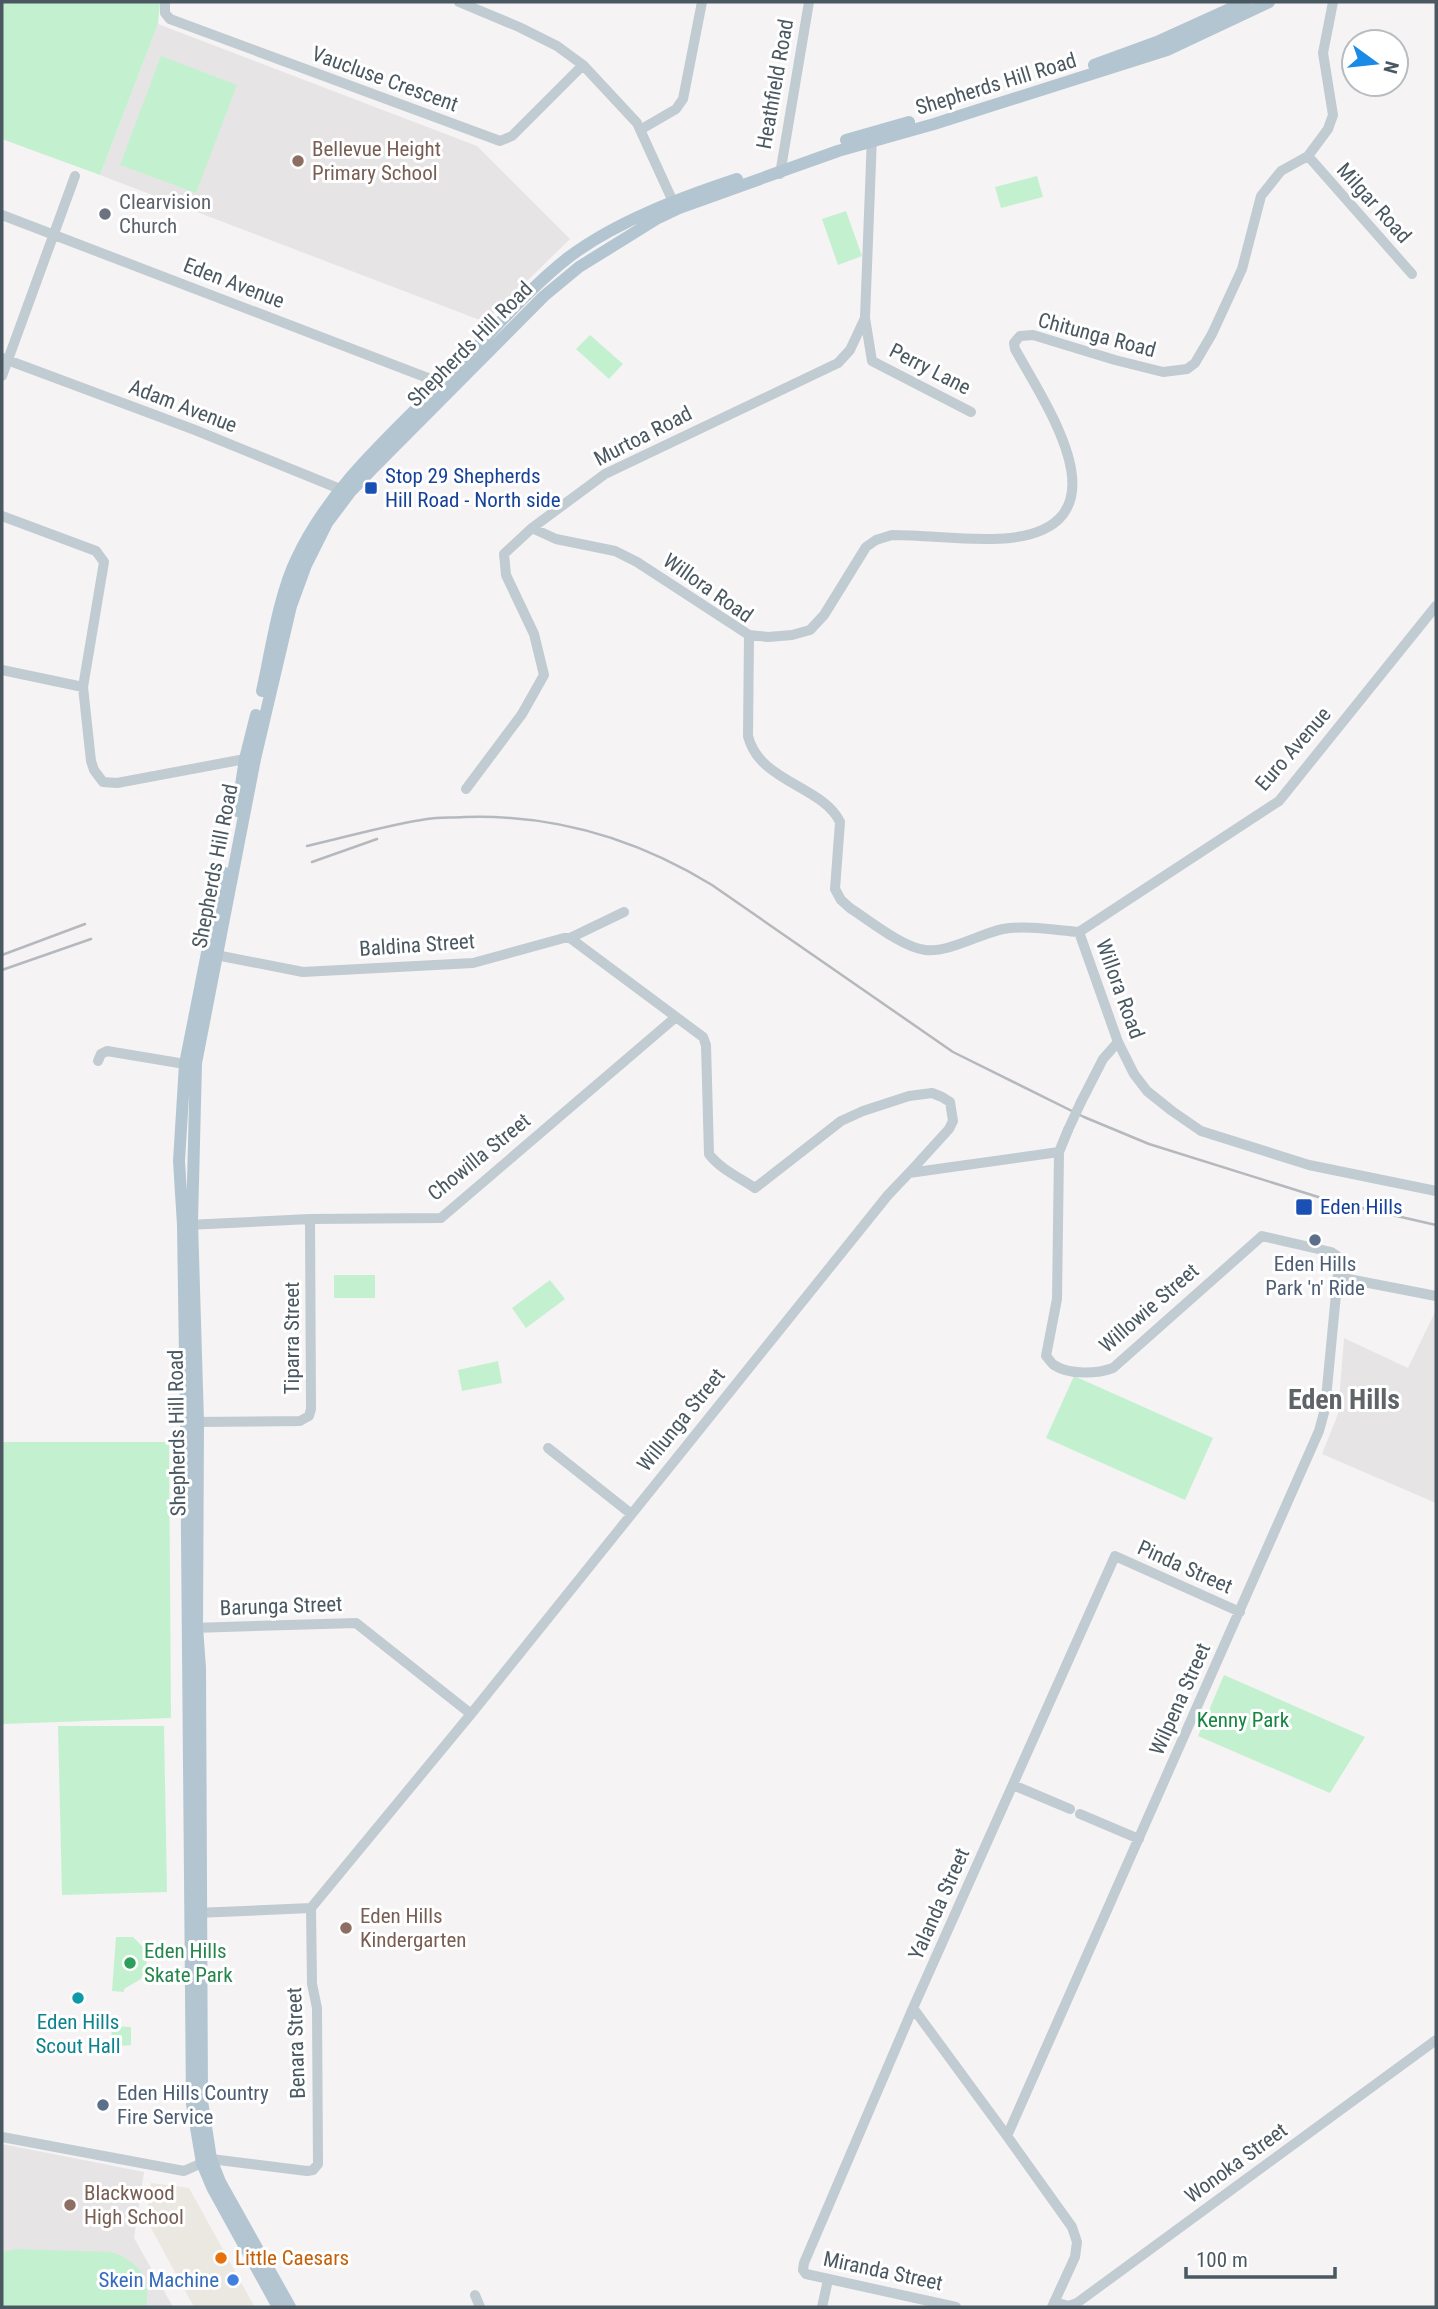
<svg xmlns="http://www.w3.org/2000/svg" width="1438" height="2309" font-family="'Roboto Condensed',sans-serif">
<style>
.commercial{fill:#ebe7e1}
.education{fill:#e6e4e5}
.green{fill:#c3f1cf}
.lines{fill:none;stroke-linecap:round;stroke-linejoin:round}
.minor{stroke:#c1cbd2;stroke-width:10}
.major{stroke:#b3c5d1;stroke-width:12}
.rail{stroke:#b5b9bd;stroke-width:2.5}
.minor-bridge{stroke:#c1cbd2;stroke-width:10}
.education-dot{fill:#8d6e63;stroke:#fff;stroke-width:2.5}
.worship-dot{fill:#6b7280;stroke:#fff;stroke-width:2.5}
.transit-dot{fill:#1a4fb4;stroke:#fff;stroke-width:2.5}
.service-dot{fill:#5c6f8a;stroke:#fff;stroke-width:2.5}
.leisure-dot{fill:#2e9e5b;stroke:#fff;stroke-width:2.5}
.culture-dot{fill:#0f9aa8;stroke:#fff;stroke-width:2.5}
.food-dot{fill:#e8710a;stroke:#fff;stroke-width:2.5}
.shop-dot{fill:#3f7fe0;stroke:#fff;stroke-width:2.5}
.labels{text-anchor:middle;stroke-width:6;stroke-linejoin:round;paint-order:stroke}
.street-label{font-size:21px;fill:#4a5861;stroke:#fff}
.education-label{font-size:21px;fill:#785e54;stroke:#fff;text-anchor:start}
.worship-label{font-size:21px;fill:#5b616d;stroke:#fff;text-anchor:start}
.transit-label{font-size:21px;fill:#164399;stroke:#fff;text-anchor:start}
.service-label{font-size:21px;fill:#4e5e75;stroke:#fff}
.park-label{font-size:21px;fill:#178542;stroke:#fff}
.leisure-label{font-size:21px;fill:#27864d;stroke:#fff;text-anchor:start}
.culture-label{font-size:21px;fill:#0d838f;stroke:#fff}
.food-label{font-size:21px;fill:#c56008;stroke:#fff;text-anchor:start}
.shop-label{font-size:21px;fill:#366cbe;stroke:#fff;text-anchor:end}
.district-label{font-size:28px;font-weight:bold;fill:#5f6468;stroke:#fff}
</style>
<rect width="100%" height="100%" fill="#f5f3f3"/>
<!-- commercial -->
<path class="commercial" d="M151,2183L189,2188L254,2306L194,2307L151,2228L148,2207Z"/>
<!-- education -->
<path class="education" d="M158,24L477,146L570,239L485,322L100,175Z
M1436,1310V1503L1322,1454L1338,1414L1344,1338L1408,1368Z
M2,2144L144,2172L134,2238L173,2307H2Z"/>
<!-- green -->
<path class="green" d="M2,2H160L158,24L100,175L2,139Z
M161,56L237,85L196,193L120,165Z
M1037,176L1043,197L1001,208L995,187Z
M846,211L862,256L838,265L822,219Z
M590,335L623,364L609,379L576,349Z
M334,1275H375V1298H334Z
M550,1280L565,1299L526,1328L512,1308Z
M498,1361L502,1383L462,1391L458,1370Z
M1074,1376L1213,1438L1185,1500L1046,1438Z
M2,1442H169L171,1718L2,1724Z
M1224,1675L1365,1737L1330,1793L1198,1736Z
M58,1726H164L167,1892L62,1895Z
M116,1937H133L147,1951L146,1976L124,1989V1992L112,1991Z
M112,2026L131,2027V2045L119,2046L111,2041Z
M16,2249L111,2252C139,2262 151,2276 146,2307H2V2252Z"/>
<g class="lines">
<!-- minor -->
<path class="minor" d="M165,2V13L170,19L500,141L512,136L583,65
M459,2L519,27L557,46L583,65L637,123L675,206
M640,130L676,109L683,99L702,2
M1308,156L1412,274
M780,174L809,2
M2,215L433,380L445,387
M865,318L872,361L971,412
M2,358L195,430L340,489L346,494
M2,376L75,176
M2,516L96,551L104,562L83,687
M532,528L556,539L615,551L637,562L749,635L748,736C759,782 823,786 840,822L835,889L841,900L850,908C870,921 902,947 925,950C948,953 979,934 1003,929C1027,925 1054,930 1079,932L1118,1042L1134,1074L1147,1091L1172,1111L1201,1131L1309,1165L1436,1191
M749,635L768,637L792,635L810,630L824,615L866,547L876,540L892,535C931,535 971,542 1010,538C1129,524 1047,407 1015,349L1014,343L1020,336L1033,335L1115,360L1163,372L1187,369L1195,363L1212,334L1242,269L1261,196L1281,171L1308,156L1328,129L1333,115L1323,53L1333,2
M2,670L83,687L91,761L94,770L103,782L117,783L245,759
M466,789L522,714L544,675L534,634L506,575L504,554L532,528L605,474L838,363L850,350L865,318L872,136
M1079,932L1279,801L1436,606
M570,938L703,1037L706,1045L709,1154C720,1169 740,1178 755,1188L841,1121L863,1111L909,1096L932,1093L942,1097L950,1102L953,1121L949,1129L909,1173
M211,954L303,972L473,963L564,938H570L624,912
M98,1061L101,1054L107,1051L185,1064
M1081,1102L1103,1059L1118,1042
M187,1225L310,1219L441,1218L676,1017
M1338,1277L1436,1296
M193,1422L300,1421L309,1416L311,1409L310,1219
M548,1448L630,1513
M192,1628L356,1623L471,1714
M1013,1785L1070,1809
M1080,1814L1139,1839
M311,1908L471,1714L888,1195L909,1173L1059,1152L1068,1130
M196,1913L311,1908
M913,2008L1007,2136
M2,2137L184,2171L211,2159L307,2171L313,2170L318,2164L317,2008L312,1984L311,1908
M475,2295L480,2307
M1054,2302L1069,2306L1077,2303L1436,2040
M822,2307L828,2280
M956,2307L806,2274L803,2270L804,2263L913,2008L1115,1556L1240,1612
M1052,2307L1075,2257L1077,2242L1072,2227L1007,2136L1319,1431L1325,1409L1339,1263L1337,1256L1331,1252L1262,1236L1113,1368C1097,1374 1069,1375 1054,1365C1051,1363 1049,1359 1046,1356L1057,1299L1059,1152"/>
<!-- major -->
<path class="major" d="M1094,65L1157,42L1245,2
M846,140L909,122
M262,691C271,651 279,594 297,558C332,483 399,428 456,369C493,331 528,289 569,257C617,221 680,198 737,179
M237,811L245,759L256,715
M225,873L207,953L185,1064L179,1161L183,1225L186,1423L192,2104L202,2163L212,2187L278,2307
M290,2307L220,2182L211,2159L202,2101L200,1668L197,1627L198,1422L192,1222L196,1063L255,759L291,606L306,565L327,523L351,491L374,467L544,296L579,267L658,218L679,208L838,151L934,124L1167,50L1269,2"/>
<!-- rail -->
<path class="rail" d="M307,846C347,837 387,825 427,819C439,817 452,818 464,817C553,814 637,839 712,885L953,1052L1084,1117L1149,1144L1331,1201L1436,1225
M312,862L377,839
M2,955L85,924
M2,970L91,939"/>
<!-- minor-bridge -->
<path class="minor-bridge" d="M1068,1130L1081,1102"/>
</g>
<!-- markers -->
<g class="education-dot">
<circle cx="298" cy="161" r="7"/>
<circle cx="346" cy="1928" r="7"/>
<circle cx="70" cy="2205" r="7"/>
</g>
<circle class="worship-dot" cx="105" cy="214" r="7"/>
<g class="transit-dot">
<rect x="364" y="481" width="14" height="14" rx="3.5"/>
<rect x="1295" y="1198" width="18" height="18" rx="3.5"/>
</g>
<g class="service-dot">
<circle cx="1315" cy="1240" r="7"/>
<circle cx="103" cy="2105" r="7"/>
</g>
<circle class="leisure-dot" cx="130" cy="1963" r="7"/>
<circle class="culture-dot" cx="78" cy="1998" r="7"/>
<circle class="food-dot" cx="221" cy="2258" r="7"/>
<circle class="shop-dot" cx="233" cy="2280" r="7"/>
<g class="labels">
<!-- street labels -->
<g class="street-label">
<text transform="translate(385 79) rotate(20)" y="7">Vaucluse Crescent</text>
<text transform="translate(775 84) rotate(-80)" y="7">Heathfield Road</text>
<text transform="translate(996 84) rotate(-17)" y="7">Shepherds Hill Road</text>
<text transform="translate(1374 203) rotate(48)" y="7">Milgar Road</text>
<text transform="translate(234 283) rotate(21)" y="7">Eden Avenue</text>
<text transform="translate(1097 335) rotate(15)" y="7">Chitunga Road</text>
<text transform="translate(470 344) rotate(-45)" y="7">Shepherds Hill Road</text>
<text transform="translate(930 369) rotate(27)" y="7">Perry Lane</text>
<text transform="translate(183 406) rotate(21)" y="7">Adam Avenue</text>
<text transform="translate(643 436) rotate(-27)" y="7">Murtoa Road</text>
<text transform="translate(708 588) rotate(35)" y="7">Willora Road</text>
<text transform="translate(1293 749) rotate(-49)" y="7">Euro Avenue</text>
<text transform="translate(215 866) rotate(-79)" y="7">Shepherds Hill Road</text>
<text transform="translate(417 945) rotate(-4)" y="7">Baldina Street</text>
<text transform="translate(1120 989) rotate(70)" y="7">Willora Road</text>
<text transform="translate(479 1157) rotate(-39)" y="7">Chowilla Street</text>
<text transform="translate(1149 1308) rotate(-41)" y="7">Willowie Street</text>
<text transform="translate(292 1338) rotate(-90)" y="7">Tiparra Street</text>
<text transform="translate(681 1420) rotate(-51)" y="7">Willunga Street</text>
<text transform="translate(177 1433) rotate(-91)" y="7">Shepherds Hill Road</text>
<text transform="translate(1185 1567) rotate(24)" y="7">Pinda Street</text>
<text transform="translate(281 1606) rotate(-2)" y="7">Barunga Street</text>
<text transform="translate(1180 1699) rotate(-66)" y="7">Wilpena Street</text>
<text transform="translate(939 1904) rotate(-66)" y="7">Yalanda Street</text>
<text transform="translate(296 2043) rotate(-92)" y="7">Benara Street</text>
<text transform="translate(1236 2163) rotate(-36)" y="7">Wonoka Street</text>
<text transform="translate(883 2271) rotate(12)" y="7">Miranda Street</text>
</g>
<!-- education labels -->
<g class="education-label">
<text x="312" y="156">Bellevue Height<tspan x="312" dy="24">Primary School</tspan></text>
<text x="360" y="1923">Eden Hills<tspan x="360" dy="24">Kindergarten</tspan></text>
<text x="84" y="2200">Blackwood<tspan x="84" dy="24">High School</tspan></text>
</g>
<!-- worship labels -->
<g class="worship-label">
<text x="119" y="209">Clearvision<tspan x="119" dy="24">Church</tspan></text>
</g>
<!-- transit labels -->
<g class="transit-label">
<text x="385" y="483">Stop 29 Shepherds<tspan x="385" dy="24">Hill Road - North side</tspan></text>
<text x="1320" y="1214">Eden Hills</text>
</g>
<!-- service labels -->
<g class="service-label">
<text x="1315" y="1271">Eden Hills<tspan x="1315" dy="24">Park 'n' Ride</tspan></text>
<text x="117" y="2100" text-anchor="start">Eden Hills Country<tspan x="117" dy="24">Fire Service</tspan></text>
</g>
<!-- park labels -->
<g class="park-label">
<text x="1243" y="1727">Kenny Park</text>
</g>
<!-- leisure labels -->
<g class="leisure-label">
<text x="144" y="1958">Eden Hills<tspan x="144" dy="24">Skate Park</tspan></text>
</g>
<!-- culture labels -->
<g class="culture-label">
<text x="78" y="2029">Eden Hills<tspan x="78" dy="24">Scout Hall</tspan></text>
</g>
<!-- food labels -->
<g class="food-label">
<text x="235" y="2265">Little Caesars</text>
</g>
<!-- shop labels -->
<g class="shop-label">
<text x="219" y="2287">Skein Machine</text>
</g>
<!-- district labels -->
<g class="district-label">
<text x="1344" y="1409">Eden Hills</text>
</g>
</g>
<!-- border -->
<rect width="1438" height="2309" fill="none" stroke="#4a5861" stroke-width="7"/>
<!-- north arrow -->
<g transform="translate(1375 63) rotate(105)"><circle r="33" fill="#ffffff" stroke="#b7bcc0" stroke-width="2"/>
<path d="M0-5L12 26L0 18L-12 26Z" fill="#1a8ae7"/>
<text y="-10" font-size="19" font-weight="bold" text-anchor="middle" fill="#4a5861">N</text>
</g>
<!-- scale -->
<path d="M1186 2267v10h149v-10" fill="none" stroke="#4a5861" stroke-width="3.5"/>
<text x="1196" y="2267" font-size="21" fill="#4a5861" stroke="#ffffff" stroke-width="5" paint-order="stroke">100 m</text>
</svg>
